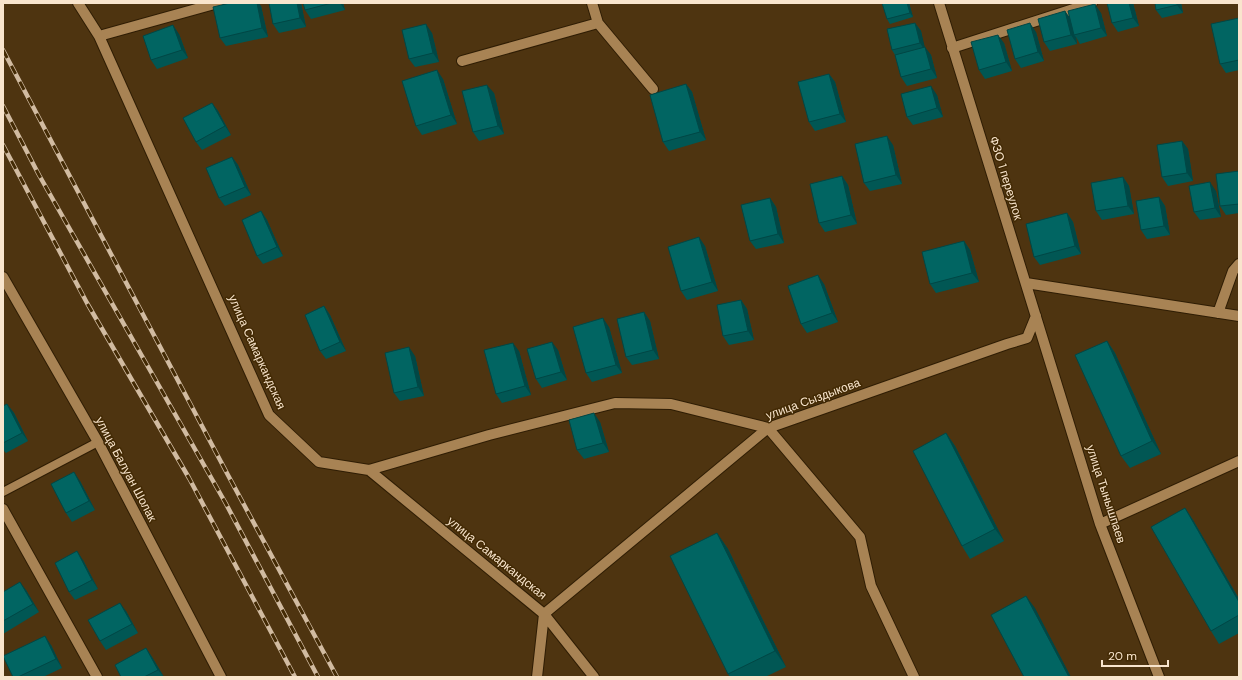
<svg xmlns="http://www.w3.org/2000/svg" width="1242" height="680" font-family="'DM Sans',sans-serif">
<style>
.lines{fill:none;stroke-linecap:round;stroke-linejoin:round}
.service-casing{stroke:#2f1d04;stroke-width:10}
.minor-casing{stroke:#2f1d04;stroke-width:12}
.service{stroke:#a88354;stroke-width:8}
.minor{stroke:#a88354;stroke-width:10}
.rail-casing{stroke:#d1bba1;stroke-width:4.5}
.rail{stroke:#432a04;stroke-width:3;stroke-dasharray:9;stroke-linecap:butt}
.wall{fill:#015754}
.shaded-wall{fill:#014745}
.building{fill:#016562;stroke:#014745}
.labels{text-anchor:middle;stroke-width:3;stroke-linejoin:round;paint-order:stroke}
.street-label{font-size:12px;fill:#f9e5cd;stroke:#432a04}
</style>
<rect width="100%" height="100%" fill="#4e3410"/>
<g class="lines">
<defs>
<path id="service" d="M3,492L98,442"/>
<path id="minor" d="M78,3L99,36L269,415L319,462L369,470L544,614L594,677
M592,3L598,23L653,89
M939,3L1100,524L1159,677
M99,36L218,3
M952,48L1092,3
M462,61L598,23
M3,277L98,442L221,677
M1026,283L1239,316
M1218,313L1233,271L1239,264
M369,470L489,435L615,403L671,404L768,428L860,537L871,586L914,677
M3,509L97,677
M1100,524L1239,461
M537,677L544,614L768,428L1007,344L1027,338L1036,316"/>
</defs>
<!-- service casing -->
<use href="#service" class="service-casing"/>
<!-- minor casing -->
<use href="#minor" class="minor-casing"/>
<!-- service -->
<use href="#service" class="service"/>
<!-- minor -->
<use href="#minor" class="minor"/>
<defs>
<path id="rail" d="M3,50L229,477L337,677
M3,106L39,175L225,502L318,677
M3,145L87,303L189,478L295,677"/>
</defs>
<!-- rail casing -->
<use href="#rail" class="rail-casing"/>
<!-- rail -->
<use href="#rail" class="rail"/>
</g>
<!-- wall -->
<path class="wall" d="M269,3H301L306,27L279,33L273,24Z
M303,3H343L345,10L311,19L305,10Z
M882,3H909L913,17L890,24L887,19Z
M1107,3H1133L1139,26L1118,32L1112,23Z
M1155,3H1181L1183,13L1162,18L1156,10Z
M261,6L268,37L226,46L220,38Z
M1065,11L1070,18L1101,13L1107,36L1080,44L1076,37L1077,44L1050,51L1044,42Z
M1239,18V70L1226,73L1220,64Z
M915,23L921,31L924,47L931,55L937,78L907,86L901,77L895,55L892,50Z
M1036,32L1044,61L1021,68L1015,59Z
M432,33L439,62L415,67L409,59Z
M179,34L188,58L157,69L151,60Z
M1004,43L1012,71L985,79L979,70Z
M829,74L835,82L846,122L815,131L809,122Z
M443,79L457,124L422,135L416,126Z
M686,84L692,92L706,140L669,151L663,142Z
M494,93L504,134L479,141L473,132Z
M937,95L943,117L913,125L907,117Z
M212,103L218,111L231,135L202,150L196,142Z
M1182,141L1188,149L1193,181L1168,186L1162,177Z
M893,145L902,184L870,191L864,183Z
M232,157L238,165L251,195L225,206L219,198Z
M1239,171V213L1226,215L1220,206Z
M842,176L848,185L857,224L825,232L819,223Z
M1123,177L1129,186L1134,214L1102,220L1096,211Z
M1216,191L1221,217L1200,220L1194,212Z
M1159,197L1165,206L1170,235L1147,239L1141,230Z
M770,198L776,207L784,243L756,249L750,241Z
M261,211L267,220L283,256L263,264L257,256Z
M1067,213L1073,222L1081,254L1040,265L1034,257Z
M964,241L970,250L979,282L936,293L930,284Z
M705,246L718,291L687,300L681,291Z
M824,284L838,322L807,333L801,324Z
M741,300L747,309L754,340L729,345L723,336Z
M324,306L330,315L346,351L326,359L320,351Z
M644,312L650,321L659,359L632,365L626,357Z
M609,327L622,373L592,382L586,373Z
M1107,341L1115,353L1161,454L1130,468L1121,456Z
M558,350L567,380L542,388L536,379Z
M519,351L531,395L502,403L496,394Z
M415,356L424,396L400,401L394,393Z
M7,404L14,413L28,441L6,453L3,450V406Z
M600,422L609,452L584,459L577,450Z
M946,433L955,446L1004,541L970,559L962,546Z
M80,481L95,510L72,522L66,513Z
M1185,508L1193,520L1239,599V633L1219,644L1211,631Z
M717,533L728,549L786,667L765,677H730L728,674Z
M83,560L98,589L75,600L69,592Z
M26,590L39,612L3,634V592Z
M126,611L138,633L106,650L100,641Z
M51,645L62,668L43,677H13Z
M146,648L152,657L164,677H121Z"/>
<!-- shaded-wall -->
<path class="shaded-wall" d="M257,3H259L261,6L268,37L262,28Z
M297,3H301L306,27L300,18Z
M340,3H343L345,10Z
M907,3H909L913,17L910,13Z
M1129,3H1133L1139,26L1133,18Z
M1177,3H1181L1183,13L1177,5Z
M1095,4L1101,13L1107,36L1101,28Z
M1065,11L1071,20L1074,35L1076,37L1077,44L1071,35Z
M915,23L921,31L926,52L920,43Z
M1030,23L1036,32L1044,61L1038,52Z
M426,24L432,33L439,62L433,53Z
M173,25L179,34L188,58L182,50Z
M998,35L1004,43L1012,71L1006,62Z
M925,47L931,55L937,78L931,69Z
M437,70L443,79L457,124L451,115Z
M829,74L835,82L846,122L840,114Z
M686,84L692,92L706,140L700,132Z
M487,85L494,93L504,134L498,126Z
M931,86L937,95L943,117L937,108Z
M212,103L218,111L231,135L225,126Z
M887,136L893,145L902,184L896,175Z
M1182,141L1188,149L1193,181L1187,173Z
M232,157L238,165L251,195L245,187Z
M842,176L848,185L857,224L851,215Z
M1123,177L1129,186L1134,214L1128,206Z
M1210,182L1216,191L1221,217L1215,208Z
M1159,197L1165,206L1170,235L1164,226Z
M770,198L776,207L784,243L778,234Z
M261,211L267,220L283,256L277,247Z
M1067,213L1073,222L1081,254L1075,246Z
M699,237L705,246L718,291L712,282Z
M964,241L970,250L979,282L972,273Z
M818,275L824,284L838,322L832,313Z
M741,300L747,309L754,340L748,331Z
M324,306L330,315L346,351L340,342Z
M644,312L650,321L659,359L653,350Z
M603,318L609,327L622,373L616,365Z
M1107,341L1115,353L1161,454L1152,441Z
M552,342L558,350L567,380L561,372Z
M513,343L519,351L531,395L525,386Z
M409,347L415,356L424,396L418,387Z
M7,404L14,413L28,441L22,433Z
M594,413L600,422L609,452L603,443Z
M946,433L955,446L1004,541L995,529Z
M74,472L80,481L95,510L89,501Z
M1185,508L1193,520L1239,599V602Z
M717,533L728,549L786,667L775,651Z
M77,551L83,560L98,589L92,580Z
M20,582L26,590L39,612L33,604Z
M1026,596L1035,608L1071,677H1069Z
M120,603L126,611L138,633L132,624Z
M45,636L51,645L62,668L56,659Z
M146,648L152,657L164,677L158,670Z"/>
<!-- building -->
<path class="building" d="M230,3H257L262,28L220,38L213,7Z
M269,3H297L300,18L273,24Z
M303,3H332L305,10Z
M882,3H907L910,13L887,19Z
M1107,3H1129L1133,18L1112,23Z
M1155,3H1177V5L1156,10Z
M1095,4L1101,28L1074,35L1068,11Z
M1065,11L1071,35L1044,42L1038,19Z
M1239,18V60L1220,64L1211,24Z
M915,23L920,43L892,50L887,29Z
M1030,23L1038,52L1015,59L1007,30Z
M426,24L433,53L409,59L402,30Z
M173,25L182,50L151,60L143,36Z
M998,35L1006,62L979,70L971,42Z
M925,47L931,69L901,77L895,55Z
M437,70L451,115L416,126L402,81Z
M829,74L840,114L809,122L798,82Z
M686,84L700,132L663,142L650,95Z
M487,85L498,126L473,132L462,91Z
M931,86L937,108L907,117L901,94Z
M212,103L225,126L196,142L183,118Z
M887,136L896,175L864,183L855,144Z
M1182,141L1187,173L1162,177L1157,145Z
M232,157L245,187L219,198L206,168Z
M1239,171V204L1220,206L1216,174Z
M842,176L851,215L819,223L810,184Z
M1123,177L1128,206L1096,211L1091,183Z
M1210,182L1215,208L1194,212L1189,186Z
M1159,197L1164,226L1141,230L1136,201Z
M770,198L778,234L750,241L741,205Z
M261,211L277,247L257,256L242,220Z
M1067,213L1075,246L1034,257L1026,224Z
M699,237L712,282L681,291L668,247Z
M964,241L972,273L930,284L922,252Z
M818,275L832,313L801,324L788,286Z
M741,300L748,331L723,336L717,305Z
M324,306L340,342L320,351L305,315Z
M644,312L653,350L626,357L617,319Z
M603,318L616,365L586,373L573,327Z
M1107,341L1152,441L1121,456L1075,355Z
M552,342L561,372L536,379L527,349Z
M513,343L525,386L496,394L484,350Z
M409,347L418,387L394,393L385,353Z
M7,404L22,433L3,443V406Z
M594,413L603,443L577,450L569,420Z
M946,433L995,529L962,546L913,451Z
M74,472L89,501L66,513L51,484Z
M1185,508L1239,602V615L1211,631L1151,527Z
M717,533L775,651L728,674L670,556Z
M77,551L92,580L69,592L55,563Z
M20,582L33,604L3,621V592Z
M1026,596L1069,677H1024L991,615Z
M120,603L132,624L100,641L88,620Z
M45,636L56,659L18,677H13L3,656Z
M146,648L158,670L144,677H121L115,665Z"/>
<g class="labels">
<!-- street labels -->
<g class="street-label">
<text transform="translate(1006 178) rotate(73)" y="4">ФЗО 1 переулок</text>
<text transform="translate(257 352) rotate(66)" y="4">улица Самаркандская</text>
<text transform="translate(813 399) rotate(-20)" y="4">улица Сыздыкова</text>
<text transform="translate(126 469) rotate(62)" y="4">улица Балуан Шолак</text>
<text transform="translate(1106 494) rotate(72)" y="4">улица Тынышпаев</text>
<text transform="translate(497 558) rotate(39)" y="4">улица Самаркандская</text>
</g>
</g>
<!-- border -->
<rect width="1242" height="680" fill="none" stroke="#f9e5cd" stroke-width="8"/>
<!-- scale -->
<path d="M1102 660v6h66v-6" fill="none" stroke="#f9e5cd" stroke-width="2"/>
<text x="1108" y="660" font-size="12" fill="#f9e5cd" stroke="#432a04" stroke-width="3" paint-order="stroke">20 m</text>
</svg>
